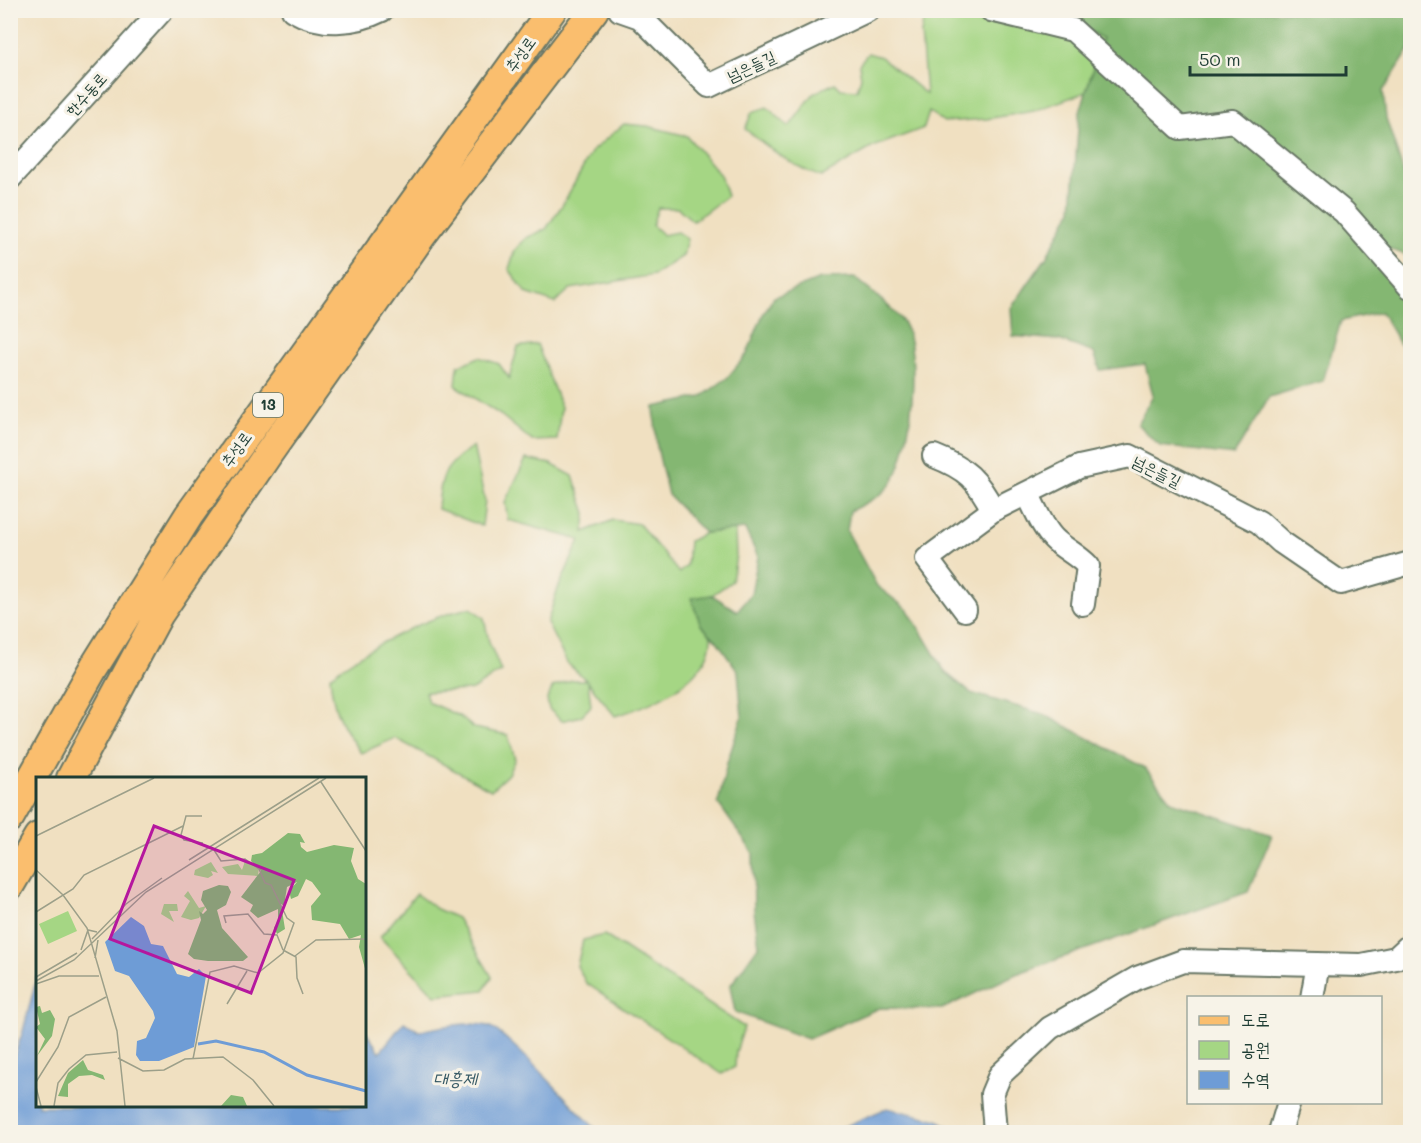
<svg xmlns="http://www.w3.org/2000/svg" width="1421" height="1143" font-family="Mali,'Poor Story',sans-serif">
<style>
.green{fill:#a5d684;stroke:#628a5c;stroke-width:1.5}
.forest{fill:#84b772;stroke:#527a53;stroke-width:1.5}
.water{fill:#6e9cd6;stroke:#466c85;stroke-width:1.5}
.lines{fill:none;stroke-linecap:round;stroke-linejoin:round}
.minor-casing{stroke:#687665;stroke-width:26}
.major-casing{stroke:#687665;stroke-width:32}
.minor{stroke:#fff;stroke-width:22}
.major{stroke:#fabe6e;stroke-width:28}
.labels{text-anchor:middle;stroke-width:6;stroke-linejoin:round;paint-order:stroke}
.shield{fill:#f7f3e8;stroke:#60746a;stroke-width:1.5}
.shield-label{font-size:15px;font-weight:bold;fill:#1f3d34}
.street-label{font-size:16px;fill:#1f3d34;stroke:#f7f3e8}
.water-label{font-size:18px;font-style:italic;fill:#375a65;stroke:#f7f3e8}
.inset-river{fill:none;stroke:#6e9cd6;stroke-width:3}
.inset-road{fill:none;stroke:#9c9f89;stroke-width:1.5}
.view{fill:#b5179e;fill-opacity:0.15;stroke:#b5179e;stroke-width:3}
.inset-edge{fill:none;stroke:#1f3d34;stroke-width:3}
</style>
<rect width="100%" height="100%" fill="#f7f3e8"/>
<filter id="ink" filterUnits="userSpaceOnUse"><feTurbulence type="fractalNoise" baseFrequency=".0167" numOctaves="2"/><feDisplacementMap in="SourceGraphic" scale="12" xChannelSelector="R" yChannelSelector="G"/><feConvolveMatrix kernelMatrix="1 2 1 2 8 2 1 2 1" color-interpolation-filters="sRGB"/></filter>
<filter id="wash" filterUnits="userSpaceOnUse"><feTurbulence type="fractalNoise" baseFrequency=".008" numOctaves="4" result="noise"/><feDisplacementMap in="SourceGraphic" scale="24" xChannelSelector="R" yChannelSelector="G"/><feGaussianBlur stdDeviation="1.35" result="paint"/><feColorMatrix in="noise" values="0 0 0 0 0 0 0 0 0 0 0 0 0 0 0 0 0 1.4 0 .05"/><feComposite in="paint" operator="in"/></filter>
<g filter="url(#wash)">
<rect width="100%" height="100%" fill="#f0e0c1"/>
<!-- green -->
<path class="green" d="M925,11H1051L1102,37L1086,92L1034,111L986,119L944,122L929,112L924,128L873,147L821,177C792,166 769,148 745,129L752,112L767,107L789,127L814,93L835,83L841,89L857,90L861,77L859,64L868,53L881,57L926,94L921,34Z
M624,124L647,126L687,136L720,175L727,196L693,221L678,208H658L652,225L663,235L677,232L687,239L683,256L654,275L570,289L555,303L526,293L509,269L515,250L526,238L546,229L563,204L592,151Z
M537,344L561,407L557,440L532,441L502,416L456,386L458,366L479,357L499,364L509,378L518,347Z
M473,446L485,501L482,526L438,509C440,474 445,466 473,446Z
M526,459L551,464L573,476L586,513L584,532L613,520L639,524L679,573L687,565L689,541L705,533L735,530L736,556L732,581L712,595L692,599L701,625L711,635C713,679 650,706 615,716L588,682L591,706L581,716L562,721L549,709L547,699L553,687L572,680H586L567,663L547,623L557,591L580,540L508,520L505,502Z
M471,608L484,618L489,642L501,671L472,690L425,692L428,702L459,716L474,728L508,735L515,759L508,774L491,790L395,738L361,753C340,725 333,711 330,676C363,650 430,615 471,608Z
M416,894L437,909L457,918L492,977L484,990L435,995L380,937Z
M604,935L744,1027L736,1052L735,1067L722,1074L586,983L577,966L583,940Z"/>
<!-- forest -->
<path class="forest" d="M1051,11H1410V49L1383,91L1386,118L1410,193V257L1388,248L1404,294L1410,302V361L1381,312L1341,321L1323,381L1269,397L1234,455L1160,446L1137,424L1153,395L1145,364L1100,370L1094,353L1059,340L1013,336L1011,308L1046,258L1072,209L1079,116L1102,38Z
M855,278C868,290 894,308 903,322C922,351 911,449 894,479C886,495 865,504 850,511L847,531L877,586L908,610L945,672L971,693L1043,714L1145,768L1171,801L1272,835L1248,892L1016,974L942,1009L879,1008L808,1039L735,1012L730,986L759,945L754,911L753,853L718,803L727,763L742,717L738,671L717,641L701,625L691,598L712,595L737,611L751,594L758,557L745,529L705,533L668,495L657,447L654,407L701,397L727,378L747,354L763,314L774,297L820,279Z"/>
<!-- water -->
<path class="water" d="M37,977L38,1106H364L365,1031L380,1052L404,1022L419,1031C440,1027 466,1021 488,1026C506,1031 580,1115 599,1132H11V1065L23,1031Z
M887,1108L938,1120L957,1132H840L843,1127Z"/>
</g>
<g filter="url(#ink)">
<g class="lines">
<defs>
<path id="minor" d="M293,10C320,26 354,24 382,10
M620,10L640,17L709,86L868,10
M991,10L1073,30L1180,128L1233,121L1344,212L1410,287
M10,178L162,10
M934,456C967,469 977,479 993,510
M1027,493C1035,508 1042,527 1054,539C1064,549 1078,555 1088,566L1083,604
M965,610L927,559L993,510L1079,467L1130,456L1259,522L1281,542L1341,583L1410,563
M1312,998L1318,964
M995,1132L992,1094L1000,1075L1050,1028L1137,978L1183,961L1361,965L1396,958L1410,945
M1280,1132L1289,1102"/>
<path id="major" d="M71,778L159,614L268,454L422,235L594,10
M10,817L94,667L189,515L552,10
M10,885L38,837"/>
</defs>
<!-- minor casing -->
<use href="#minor" class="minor-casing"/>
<!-- major casing -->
<use href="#major" class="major-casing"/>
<!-- minor -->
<use href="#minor" class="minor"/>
<!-- major -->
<use href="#major" class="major"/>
</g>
</g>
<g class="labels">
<!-- shield labels -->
<rect class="shield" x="253" y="393" width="30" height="24" rx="4.5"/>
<g class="shield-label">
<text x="268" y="410">13</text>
</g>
<!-- street labels -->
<g class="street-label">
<text transform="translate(520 54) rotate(-54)" y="6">추성로</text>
<text transform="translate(751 66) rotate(-25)" y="6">넘은들길</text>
<text transform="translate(86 94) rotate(-48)" y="6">한수동로</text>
<text transform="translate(236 449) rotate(-54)" y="6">추성로</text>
<text transform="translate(1157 471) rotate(26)" y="6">넘은들길</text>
</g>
<!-- water labels -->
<g class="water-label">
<text x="455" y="1085">대흥제</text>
</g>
</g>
<!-- overview -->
<g transform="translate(36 777)">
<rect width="330" height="330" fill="#f0e0c1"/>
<path d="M209,84L223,91L222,99L192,97L186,90L202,87L206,93ZM175,85L182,96L175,94L177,98L172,101L158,98L159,93ZM152,114L163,131L170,129L163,141L155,143L145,140L154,124L148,119ZM128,127H141L142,134H133L138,145L125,137ZM32,134L41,154L12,167L3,147Z" fill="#a5d684"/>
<path d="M252,56L264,57L269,66L264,65L265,70L271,75L298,68L318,71L315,84L322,102L330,107V195L323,170L325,158L313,162L304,147L276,143L275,129L285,117L276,105L270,102L262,119L255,122L253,114L261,105L251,110L248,129L245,127L249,152L241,157L238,150L242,148V132L222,141L214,134L217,128L205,120L225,94L215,84L216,78L226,76ZM183,108L192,109L195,115L190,128L181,133L186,151L212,180L207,184H172L158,182L152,177L165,143L163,134L167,137L171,133L165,123L167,114ZM4,229L6,236L14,233L19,242L16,259L1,279L9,262L0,250L4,247L0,230ZM47,283L52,293L67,298L69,303L56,298L43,299L32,307V320L22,319L32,296ZM195,318L207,320L211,329H185Z" fill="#84b772"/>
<path d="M95,140L108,149L115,167L127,169L141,197L153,200L163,192L170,199L158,270L123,284H104L100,278L101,264L110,261L119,241L117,234L93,199L79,194L69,165Z" fill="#6e9cd6"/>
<path class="inset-river" d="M162,267L180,264L228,275L271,298L330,314"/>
<path class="inset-road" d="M285,5L330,74M166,39H150L145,58L148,63L167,66M0,59L118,1M153,83L283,1M0,93L27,118L51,151L81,254L89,329M0,135L37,112L48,98L147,49M190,146L188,139L212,137L228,157L241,158L247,173M56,162L90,127L126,101M45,173L52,153L61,155M247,173L260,180L261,201L267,217M259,179L280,163L330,162M59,181L62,163M0,200L41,176M0,204L38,183L110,115L290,1M0,207L23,199H63M191,227L211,194M82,281L107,294L128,293L149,282L187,280L217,303L238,329M157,282L174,195L198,189L222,196L247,176L258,146L251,141L235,108L229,106L223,92L209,82L185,84L178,73M0,305L22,270L33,240L70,220M0,310L5,329M18,329L22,306L33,292L50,278L81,275"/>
<path class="view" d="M118,49L258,103L215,216L74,162Z"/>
<rect width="330" height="330" class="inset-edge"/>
</g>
<!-- margin -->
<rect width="1421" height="1143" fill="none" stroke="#f7f3e8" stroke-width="36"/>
<!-- legend -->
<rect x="1187" y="996" width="195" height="108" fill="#f7f3e8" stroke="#a1aaa0" stroke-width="1.5"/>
<rect x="1199" y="1016" width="30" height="9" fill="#fabe6e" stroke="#a1aaa0" stroke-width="1.5"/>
<text x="1241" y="1026" font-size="18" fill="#1f3d34">도로</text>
<rect x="1199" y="1041" width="30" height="18" fill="#a5d684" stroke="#a1aaa0" stroke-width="1.5"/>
<text x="1241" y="1056" font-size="18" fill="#1f3d34">공원</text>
<rect x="1199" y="1071" width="30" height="18" fill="#6e9cd6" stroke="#a1aaa0" stroke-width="1.5"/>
<text x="1241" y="1086" font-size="18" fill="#1f3d34">수역</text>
<!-- scale -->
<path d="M1190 66v9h156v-9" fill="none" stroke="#1f3d34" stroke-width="3"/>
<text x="1199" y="66" font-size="18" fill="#1f3d34" stroke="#f7f3e8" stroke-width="4.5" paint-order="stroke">50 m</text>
</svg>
